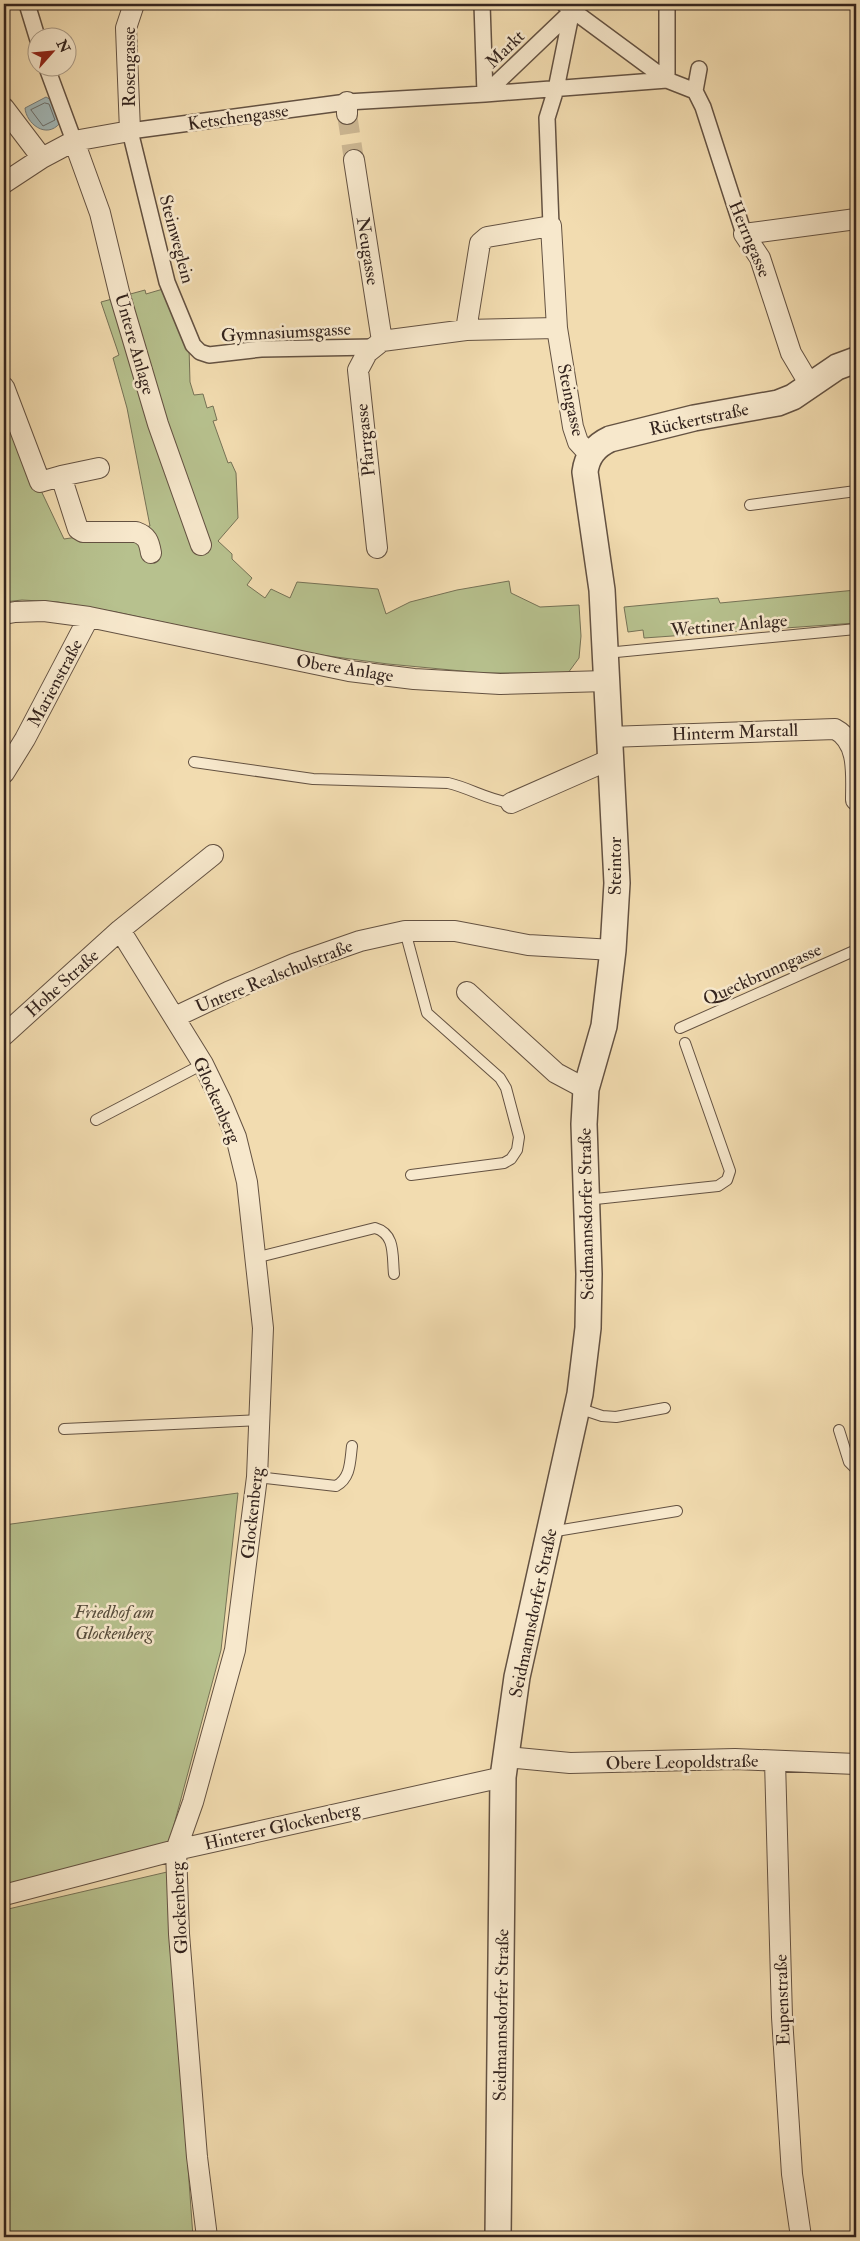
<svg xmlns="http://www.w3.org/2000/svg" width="860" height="2241" font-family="'IM FELL Double Pica',serif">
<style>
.green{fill:#b7c18e;stroke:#767256}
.water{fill:#a2b8b8;stroke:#767d7a}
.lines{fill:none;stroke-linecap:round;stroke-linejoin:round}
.shore{stroke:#6b6e6b;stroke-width:1}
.minor-tunnel{stroke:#ccb793;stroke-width:20;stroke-dasharray:20 10;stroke-linecap:butt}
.service-casing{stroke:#645242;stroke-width:12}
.pedestrian-casing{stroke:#645242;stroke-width:18}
.minor-casing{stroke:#645242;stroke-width:22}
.tertiary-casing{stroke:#645242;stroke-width:28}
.service{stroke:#f7e8cc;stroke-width:10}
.pedestrian{stroke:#f7e8cc;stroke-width:15}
.minor{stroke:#f7e8cc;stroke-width:20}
.tertiary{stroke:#f7e8cc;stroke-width:25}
.labels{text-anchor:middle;stroke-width:5;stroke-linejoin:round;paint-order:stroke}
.street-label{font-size:18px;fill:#34241e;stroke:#f7e8cc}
.park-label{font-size:18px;font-style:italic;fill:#554b3a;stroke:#f7e8cc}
</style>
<rect width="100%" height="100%" fill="#f2dcb0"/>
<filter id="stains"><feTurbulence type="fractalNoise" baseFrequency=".004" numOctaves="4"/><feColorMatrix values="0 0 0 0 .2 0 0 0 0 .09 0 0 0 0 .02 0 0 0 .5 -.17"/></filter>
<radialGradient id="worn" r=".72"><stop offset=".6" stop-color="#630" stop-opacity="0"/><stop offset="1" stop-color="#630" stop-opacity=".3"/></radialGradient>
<!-- green -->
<path class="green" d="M163,289L189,347L190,382L194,395L203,394L207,408L213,406L217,420L213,421L228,463L231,462L236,473L238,518L218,541L232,554V559L252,578L247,585L265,598L271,589L290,598L297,582L378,589L386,614L410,602L457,590L509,581L511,593L540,607L579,605L581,636L579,658L568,673H483L388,664L306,653L116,612L58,602L22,600L4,602V425L12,421L36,480L64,539L150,526L127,408L113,358L119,355L101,302L145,290L146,294Z
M856,590V623L644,638L643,630L628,632L624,607L718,598L720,603Z
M238,1493L221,1650L168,1847L4,1889V1525Z
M167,1872L193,2237H4V1910Z"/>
<!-- water -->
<path class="water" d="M46,97L53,101L60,123C46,140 26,123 25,108Z"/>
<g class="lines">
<!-- shore -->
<path class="shore" d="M45,103L49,104L55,120L43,126L31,110Z"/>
<!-- minor-tunnel -->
<path class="minor-tunnel" d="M347,114L354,160"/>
<defs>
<path id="service" d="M750,505L856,491
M606,653L856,629
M194,762L313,779L448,783C470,788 488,800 511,803
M405,931L427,1013L500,1078L506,1088L519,1137L517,1150L511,1159L504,1163L411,1175
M680,1028L856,950
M96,1120L203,1064
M586,1200L718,1186L727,1180L730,1171L685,1043
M255,1258L375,1228C396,1234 392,1256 394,1274
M578,1408L602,1416L616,1417L665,1408
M64,1429L259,1420
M839,1430L849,1462L856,1469
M257,1477L336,1486C351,1478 350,1461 352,1446
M550,1532L677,1511"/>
<path id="pedestrian" d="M27,4L38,40
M482,4L485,94
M564,4L667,80L695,91L703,107L744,234
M667,4V80
M47,68L74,141
M695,91L699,69
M485,94L574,9
M551,226L547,118L556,89L572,10L577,4
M374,347L261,349L209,355L200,352L193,345L167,282L130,131L347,102L485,94L667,80"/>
<path id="minor" d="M4,108L42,158
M347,114V102
M74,141L100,213L120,296L158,424L201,545
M354,160L382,341
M4,183L42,158L74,141L130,131L126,28L134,4
M466,330L480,243L487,237L551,226L557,328L573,427L578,442L590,455
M810,385L791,353L760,258L744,234L856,219
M4,387L40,482L61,476L78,529L83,532H136C147,536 149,541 151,553
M61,476L99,468
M377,548L358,370L367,353L382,341L466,330L557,328
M4,614L15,612L44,611L89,617L349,671L414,679L500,684L606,681
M609,737L835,729C860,742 856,775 856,800
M4,773L25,739L89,617
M511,803L611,759
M120,930L203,1064L221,1101L236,1137L247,1182L263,1328L257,1477L235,1650L193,1802L176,1850L179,1934L197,2157L207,2237
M467,992L556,1073L586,1089
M175,1017L228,992L294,964L360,941L405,931H455L528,945L613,950
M4,1035L120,930L213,855
M507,1757L570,1763L735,1759L856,1764
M775,1761L782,2017L792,2174L801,2237
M4,1895L176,1850L503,1777"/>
<path id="tertiary" d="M498,2237L503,1777L517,1677L580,1394L588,1328L589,1274L584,1124L586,1089L604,1026L613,950L617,883L602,590L585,472C587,456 595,446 610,439L694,418L778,403L793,397L837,367L856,360"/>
</defs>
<!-- service casing -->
<use href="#service" class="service-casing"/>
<!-- pedestrian casing -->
<use href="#pedestrian" class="pedestrian-casing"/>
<!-- minor casing -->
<use href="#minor" class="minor-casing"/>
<!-- tertiary casing -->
<use href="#tertiary" class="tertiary-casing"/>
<!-- service -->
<use href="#service" class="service"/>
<!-- pedestrian -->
<use href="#pedestrian" class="pedestrian"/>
<!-- minor -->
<use href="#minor" class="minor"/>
<!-- tertiary -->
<use href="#tertiary" class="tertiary"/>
</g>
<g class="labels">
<!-- street labels -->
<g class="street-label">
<text transform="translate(505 49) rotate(-44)" y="6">Markt</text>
<text transform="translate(129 67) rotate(-90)" y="6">Rosengasse</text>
<text transform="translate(238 117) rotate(-8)" y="6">Ketschengasse</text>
<text transform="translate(177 239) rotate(75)" y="6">Steinweglein</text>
<text transform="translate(750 239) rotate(67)" y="6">Herrngasse</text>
<text transform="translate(368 251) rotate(81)" y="6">Neugasse</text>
<text transform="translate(286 332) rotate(-3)" y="6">Gymnasiumsgasse</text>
<text transform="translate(135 344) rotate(74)" y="6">Untere Anlage</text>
<text transform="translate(571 400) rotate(78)" y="6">Steingasse</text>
<text transform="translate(699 419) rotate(-12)" y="6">Rückertstraße</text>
<text transform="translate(365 440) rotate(-96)" y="6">Pfarrgasse</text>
<text transform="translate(729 625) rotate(-5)" y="6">Wettiner Anlage</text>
<text transform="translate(345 668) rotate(9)" y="6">Obere Anlage</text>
<text transform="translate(55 683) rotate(-62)" y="6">Marienstraße</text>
<text transform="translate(735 732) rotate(-2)" y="6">Hinterm Marstall</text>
<text transform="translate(615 866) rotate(-90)" y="6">Steintor</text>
<text transform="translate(762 974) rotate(-24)" y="6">Queckbrunngasse</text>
<text transform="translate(274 976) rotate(-22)" y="6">Untere Realschulstraße</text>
<text transform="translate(62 983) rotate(-42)" y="6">Hohe Straße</text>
<text transform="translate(217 1100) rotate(66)" y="6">Glockenberg</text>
<text transform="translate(586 1214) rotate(-91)" y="6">Seidmannsdorfer Straße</text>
<text transform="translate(252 1513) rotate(-84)" y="6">Glockenberg</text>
<text transform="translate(533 1613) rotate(-78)" y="6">Seidmannsdorfer Straße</text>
<text transform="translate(682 1762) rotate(-1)" y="6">Obere Leopoldstraße</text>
<text transform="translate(282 1826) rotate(-13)" y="6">Hinterer Glockenberg</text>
<text transform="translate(179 1908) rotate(-93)" y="6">Glockenberg</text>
<text transform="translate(782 2000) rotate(-92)" y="6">Eupenstraße</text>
<text transform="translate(501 2015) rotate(-89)" y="6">Seidmannsdorfer Straße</text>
</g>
<!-- park labels -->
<g class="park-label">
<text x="114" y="1618">Friedhof am<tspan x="114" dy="21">Glockenberg</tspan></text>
</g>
</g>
<!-- margin -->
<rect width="860" height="2241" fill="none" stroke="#f2dcb0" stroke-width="20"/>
<rect x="5" y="5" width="850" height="2231" fill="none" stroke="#34241e" stroke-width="2.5"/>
<rect x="10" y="10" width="840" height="2221" fill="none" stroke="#34241e"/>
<!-- north arrow -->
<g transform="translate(52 52) rotate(63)"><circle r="24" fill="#f7e8cc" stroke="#a99a86"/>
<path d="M0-4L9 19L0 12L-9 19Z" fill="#8f2418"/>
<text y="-8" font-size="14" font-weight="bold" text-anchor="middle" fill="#34241e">N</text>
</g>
<rect width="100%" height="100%" filter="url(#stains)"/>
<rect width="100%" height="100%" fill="url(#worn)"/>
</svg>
